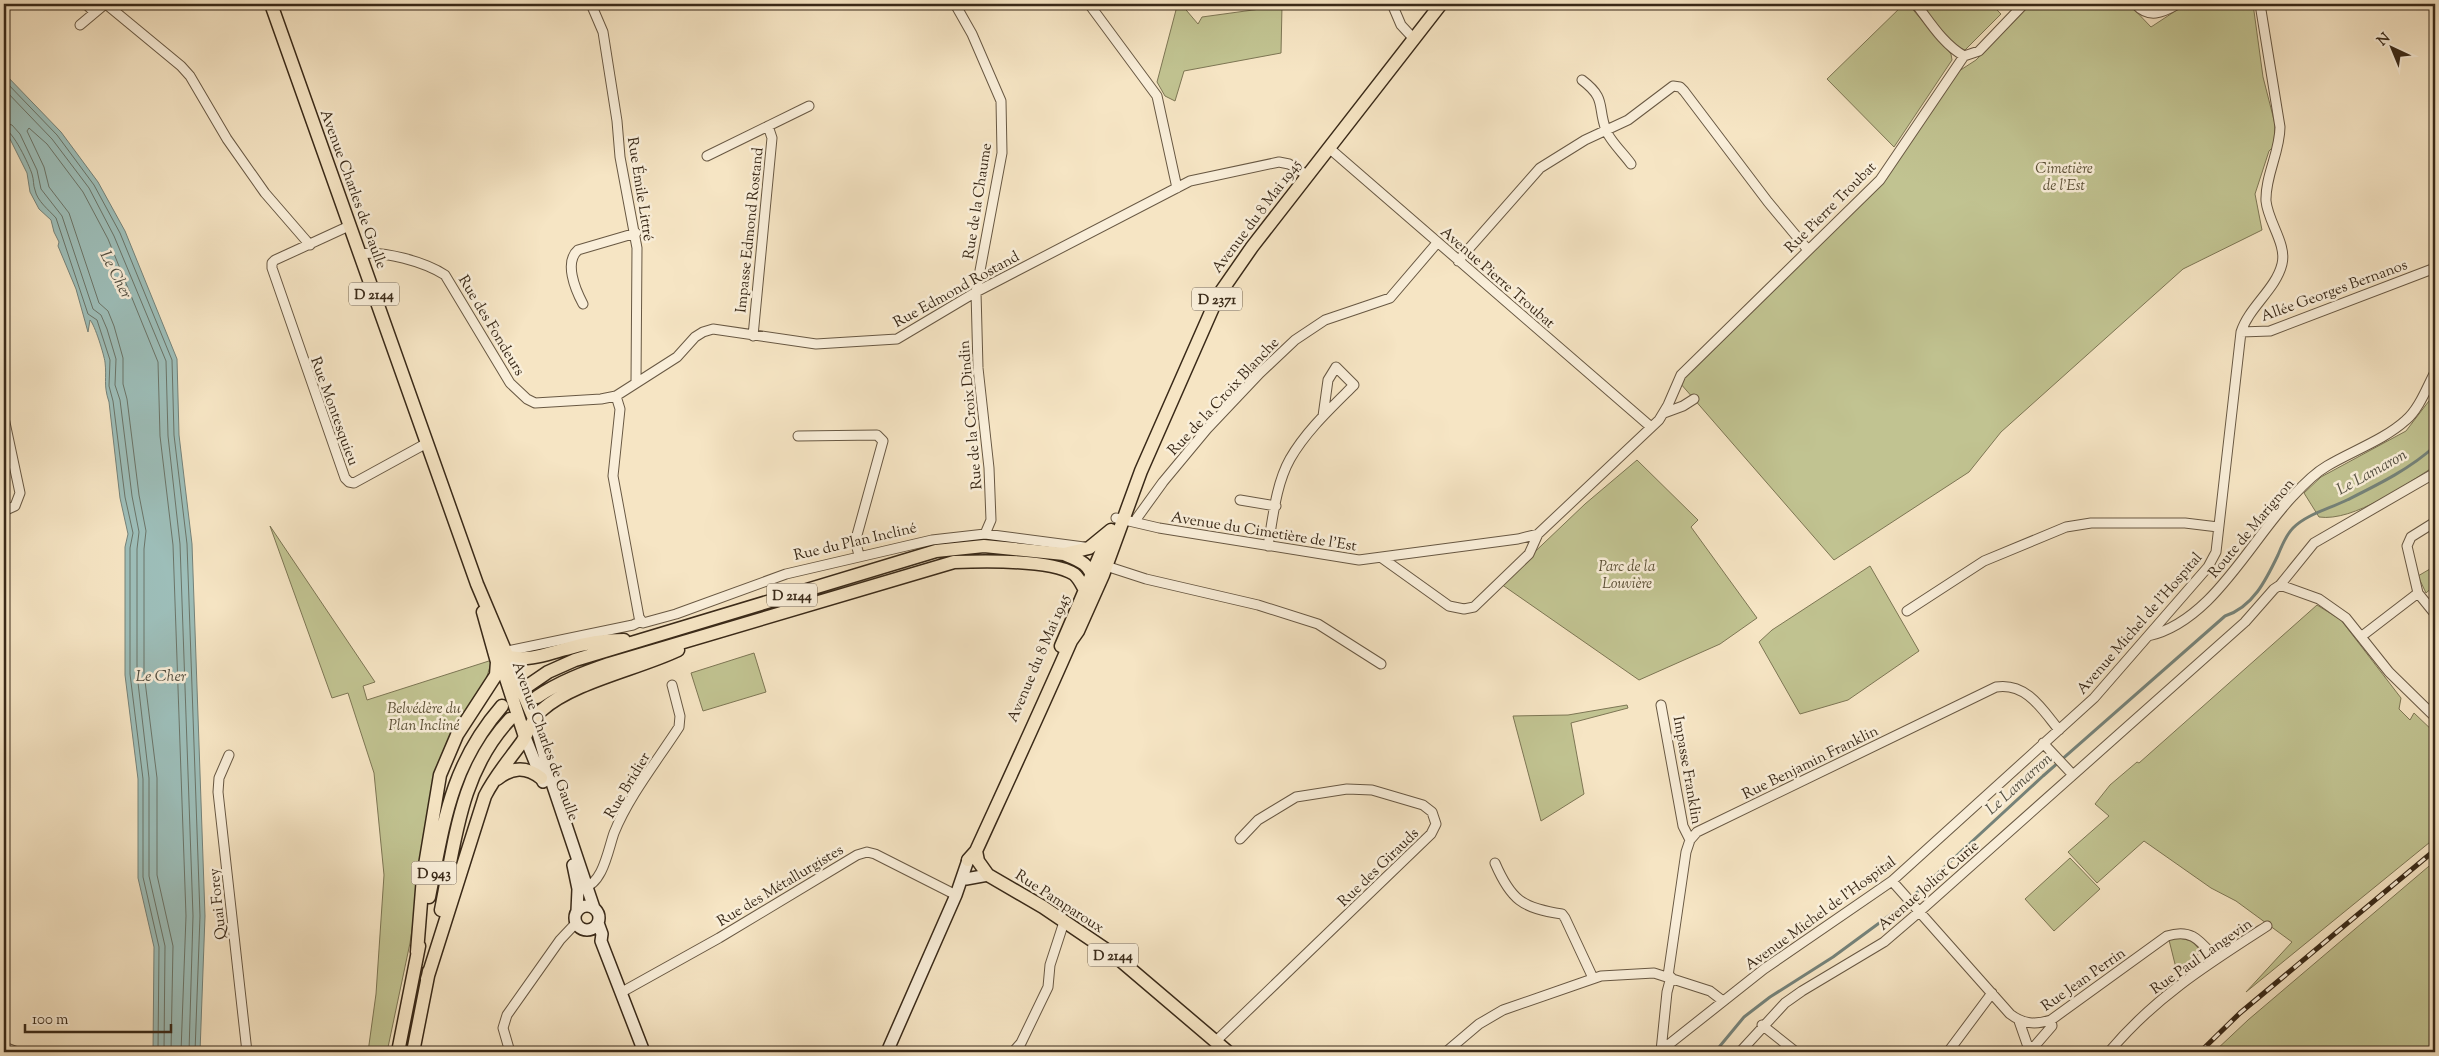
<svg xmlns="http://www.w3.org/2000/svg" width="2439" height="1056" font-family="'Sorts Mill Goudy',serif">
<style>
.green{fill:#c1c391;stroke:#7d7654}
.water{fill:#9dbeb9;stroke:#758279}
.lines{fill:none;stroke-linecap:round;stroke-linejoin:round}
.shore{stroke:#6b7468;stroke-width:1}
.stream{stroke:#758279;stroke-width:3}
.street-casing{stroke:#685843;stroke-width:11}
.secondary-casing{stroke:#392918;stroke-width:14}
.primary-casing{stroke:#392918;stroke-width:15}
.street{stroke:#f9eed9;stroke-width:9}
.secondary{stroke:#f9eed9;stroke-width:11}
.primary{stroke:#f6e5c4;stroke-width:12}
.rail-casing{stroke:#392918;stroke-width:5}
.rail{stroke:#f9eed9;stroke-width:3;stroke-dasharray:9;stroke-linecap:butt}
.labels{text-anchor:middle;stroke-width:5;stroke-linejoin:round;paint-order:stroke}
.shield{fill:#f9eed9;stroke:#736452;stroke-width:1}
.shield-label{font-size:14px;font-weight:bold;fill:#392918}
.park-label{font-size:15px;font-style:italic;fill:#5b5036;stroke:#f9eed9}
.street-label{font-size:15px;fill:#392918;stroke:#f9eed9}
.water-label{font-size:16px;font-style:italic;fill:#524e40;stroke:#f9eed9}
</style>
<rect width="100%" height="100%" fill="#f6e5c4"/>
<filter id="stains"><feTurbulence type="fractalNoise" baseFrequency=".004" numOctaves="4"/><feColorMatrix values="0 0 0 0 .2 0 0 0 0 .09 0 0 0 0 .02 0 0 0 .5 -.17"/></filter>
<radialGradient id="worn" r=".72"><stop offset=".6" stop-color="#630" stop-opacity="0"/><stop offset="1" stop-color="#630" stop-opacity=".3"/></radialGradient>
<!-- green -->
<path class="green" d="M1181,4L1198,24L1202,17L1282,6L1281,53L1184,71L1175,101L1165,96L1157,82L1176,10Z
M1904,4H1908L1951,54L1952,60L1894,147L1827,79Z
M1920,4H1991L2001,14L1965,50L1954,45Z
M2031,4H2129L2151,27L2186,4H2253L2263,77L2275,124L2274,146L2269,151L2255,194L2262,230L2183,269L2001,432L1969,472L1834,560L1680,383L1882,183L1959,71L1976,60Z
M2435,393V466C2406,484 2354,522 2319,517L2304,493L2321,477L2406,431Z
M1637,460L1698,520L1691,527L1757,618L1720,644L1639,680L1501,584L1585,504Z
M270,526L375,682L363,686L367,700L492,660L483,689L463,714L450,738L424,848L410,943L387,1052H368L376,994L384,875L374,773L348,693L332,698Z
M1870,566L1919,651L1848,700L1800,714L1759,642L1772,630Z
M2435,566V585L2426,593L2418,576Z
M2317,605L2341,620L2401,698L2399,709L2410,720L2414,713L2435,733V838L2246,992L2292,942L2236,901L2211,888L2144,841L2097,883L2068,852L2109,816L2095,804L2110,785L2137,762L2139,763Z
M754,653L766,692L703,711L691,673Z
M1627,705L1628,708L1571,723L1584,794L1541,821L1513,716L1568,715Z
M2070,858L2100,889L2054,931L2025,899Z
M2435,861V1052H2214L2248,1020Z
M2175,937L2192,941L2199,949L2196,962L2180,974L2177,972L2169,940Z"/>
<!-- water -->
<path class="water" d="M4,73L61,132L98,182L125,231L177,359L179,435L192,544L205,916L200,1052H153L154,947L138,878V779L125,675V547L128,534L120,498L109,402C103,384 107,379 105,362C104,355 95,325 90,320L88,332L76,289L58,246L59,242L54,232L51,220L39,209L30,192L27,173L10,139L4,132Z"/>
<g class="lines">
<!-- shore -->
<path class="shore" d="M4,80L57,135L94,185L120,233L172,360L174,435L187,544L200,916L195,1052
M4,89L52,139L89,188L114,236L166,361L168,436L180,544L193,916L189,1052
M4,123L12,125L20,134L37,170L41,189L62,216L93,309L101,315L107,329L116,359L115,385L120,400L132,496L139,532L137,549V674L149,778V876L165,946L164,1052
M4,129C13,130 29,165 32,174C34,180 33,185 35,190C37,201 49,210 56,218L88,314L97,320L110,360L109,386L113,401L125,497L133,533L130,548V674L143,779V877L159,947L158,1052
M171,1052L173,946L157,875V778L144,673V549L146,531L139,495L127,399L123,384V358L114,326L108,311L99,303L69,213L49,187L44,167L27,131L29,128L47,144L83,192L108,239L158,362L160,436L173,545L186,916L181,1052"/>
<!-- stream -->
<path class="stream" d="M1715,1052L1744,1017L1770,997L1833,957L1901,907L2043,776L2225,616C2253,607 2266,580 2278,555C2282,545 2286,535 2293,528C2307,514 2329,509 2347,500C2377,485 2410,469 2435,446"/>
<defs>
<path id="street" d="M86,4L94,12
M106,4L181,66L190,76L227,139L265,193L310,245
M591,4L603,32L617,121L620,157L637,248L636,382
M955,4L972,34L1001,101L1002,153L976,292L978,368L989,468L991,520L985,534
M1089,4L1157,96L1177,188
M1392,4L1401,25L1414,39
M1916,4C1930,22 1943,44 1964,56
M2135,4C2149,19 2162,13 2178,4
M80,25L105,4
M1582,80C1607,99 1597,106 1606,130C1609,140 1625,155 1631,164
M1329,148L1651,427
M707,156L809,106
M349,226L275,260L272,263V268L345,478L349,482L354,483L427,443
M359,254C383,250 425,262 445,275L510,383L527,399L535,403L601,399L616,396L620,409L613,476L639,617L643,623L676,614L786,574L932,540L985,534L1084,547
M1458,261L1540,168L1585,140L1628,120L1673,86L1680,87L1684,91L1768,202L1808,250
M583,304C575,289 564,262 578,250L636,233
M2241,332L2270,331L2435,268
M753,336L772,138L768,126
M616,396L677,357L695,337L703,332L713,329L816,344L897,339L976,292L1190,181L1279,162L1289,164L1307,175
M1664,413L1683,406L1694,399
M4,418L20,493L15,506L4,511
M798,436L877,435L883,441L857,535L856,544L859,555
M1240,500L1276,506
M1116,518L1159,528L1359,560L1518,539L1538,534L1659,420L1668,405L1681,375L1880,180L1964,56L1979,51L2024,4
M1137,518L1163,482L1207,429L1260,373L1295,340L1325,320L1390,298L1437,243
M2435,522L2411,537L2407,546L2418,593L2435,614
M1268,546C1273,517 1276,484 1290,459C1306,431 1331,408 1354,385L1336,367L1328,380L1323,416
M1382,558L1449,606L1464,609L1474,607L1529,554L1538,534
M1106,566L1146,579L1258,605L1318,624L1381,664
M2280,585L2319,599L2346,618L2389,672L2435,717
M1907,611L1984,561L2066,527L2091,523H2185L2218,527
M2148,636C2212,622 2250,541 2293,496C2302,486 2315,473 2327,466C2352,451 2384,440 2406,420C2419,409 2427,387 2435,372
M2362,636L2418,593
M501,648L507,651L633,625L641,621
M1661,705L1683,826L1690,840
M2043,743L2073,775
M229,755L219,778L218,792L247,1052
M1495,863C1511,900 1522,908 1562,914L1565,918L1593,978
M1892,881L2010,1014C2023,1024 2035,1025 2051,1020L2167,936C2192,928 2200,941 2216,959
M583,888C603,884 608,850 614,833C629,796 657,761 679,727L680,716L672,685
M1668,976L1686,852L1690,840L1697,832L1996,687C2026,682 2042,709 2059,730
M622,992L719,938L857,855L867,852L875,854L956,895
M2019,1021L2027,1044L2033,1048L2052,1026L2051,1020
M1762,1025L1796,1052
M1216,1041L1431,834L1436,824L1432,812L1423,805L1372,790L1347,789L1296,797L1258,820L1240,839
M4,1047L17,1052
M1663,1049L1764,969L1892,881L2094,698L2208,567L2216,552L2241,332C2249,307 2276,289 2282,264C2287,244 2268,222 2266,201C2265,176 2280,152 2280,127L2260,4
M1661,1051L1667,992L1671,977
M510,1052L503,1028L507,1015L560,940L576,923
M1013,1052L1021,1043L1048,987L1050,965L1064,922
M1446,1052L1479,1024L1503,1010L1601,976L1654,973L1710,991L1723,1001
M1740,1052L1785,1003L1802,991L1884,942L1919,912L2245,622L2274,589L2280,585L2314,543L2435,473
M1948,1052L1992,993
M2109,1052C2155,997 2208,964 2267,926"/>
<path id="secondary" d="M534,719L553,786L594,908
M525,737L543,782
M573,865L578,889L577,911
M966,879L988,875
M575 918a12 12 0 1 1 24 0a12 12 0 1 1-24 0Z
M598,923L602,934L601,941L644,1052
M887,1052L956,895L968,860"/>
<path id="primary" d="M271,4L477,584L534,719
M1064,554C1079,560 1091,564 1093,581
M1061,646L1109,534
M509,657C531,661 546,654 566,649C585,643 604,640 624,640
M500,660L525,737
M529,685L548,672L575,660L936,551L984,546L1064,554L1089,548L1111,530
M537,697C559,682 583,673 609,664L954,562C982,561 1050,559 1074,574C1079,578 1082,585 1085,590
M497,779C512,767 526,766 541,778
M976,851L978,861L988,875L1043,907L1114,955L1228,1052
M968,860L976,851C1008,781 1040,712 1071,641L1078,631L1103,575L1141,471L1218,296L1252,247L1441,4
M429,897C444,822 450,766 502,706
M441,910C455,842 460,772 510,719
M417,952L423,877L440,775L457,735L496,675L497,662L483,612
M427,979L485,796C495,776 509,760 522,742C529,731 532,718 542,710C573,682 638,669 678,650
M398,1052L419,946
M413,1052L429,971"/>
</defs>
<!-- street casing -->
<use href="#street" class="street-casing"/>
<!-- secondary casing -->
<use href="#secondary" class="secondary-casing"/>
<!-- primary casing -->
<use href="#primary" class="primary-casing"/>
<!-- street -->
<use href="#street" class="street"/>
<!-- secondary -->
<use href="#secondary" class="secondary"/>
<!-- primary -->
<use href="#primary" class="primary"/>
<defs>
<path id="rail" d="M2200,1052L2240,1013L2435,850"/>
</defs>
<!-- rail casing -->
<use href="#rail" class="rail-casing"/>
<!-- rail -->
<use href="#rail" class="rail"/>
</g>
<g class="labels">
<!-- shield labels -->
<g class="shield">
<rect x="349" y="282.5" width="50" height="23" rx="4"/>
<rect x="1192" y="287.5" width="50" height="23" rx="4"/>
<rect x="767" y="583.5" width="50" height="23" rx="4"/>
<rect x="411.5" y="861.5" width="45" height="23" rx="4"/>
<rect x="1088" y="943.5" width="50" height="23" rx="4"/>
</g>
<g class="shield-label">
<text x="374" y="299">D 2144</text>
<text x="1217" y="304">D 2371</text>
<text x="792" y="600">D 2144</text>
<text x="434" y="878">D 943</text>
<text x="1113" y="960">D 2144</text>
</g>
<!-- park labels -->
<g class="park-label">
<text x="2064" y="173">Cimetière<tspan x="2064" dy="17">de l’Est</tspan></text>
<text x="1627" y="571">Parc de la<tspan x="1627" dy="17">Louvière</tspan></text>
<text x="424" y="713">Belvédère du<tspan x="424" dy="17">Plan Incliné</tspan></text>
</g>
<!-- street labels -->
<g class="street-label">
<text transform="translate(354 189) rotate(70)" y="5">Avenue Charles de Gaulle</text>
<text transform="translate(641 189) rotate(81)" y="5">Rue Émile Littré</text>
<text transform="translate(977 201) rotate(-81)" y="5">Rue de la Chaume</text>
<text transform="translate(1830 207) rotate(-45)" y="5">Rue Pierre Troubat</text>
<text transform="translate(1256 216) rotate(-53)" y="5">Avenue du 8 Mai 1945</text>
<text transform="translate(749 230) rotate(-84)" y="5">Impasse Edmond Rostand</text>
<text transform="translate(1498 277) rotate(41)" y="5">Avenue Pierre Troubat</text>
<text transform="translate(956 289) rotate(-29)" y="5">Rue Edmond Rostand</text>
<text transform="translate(2334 290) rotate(-20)" y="5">Allée Georges Bernanos</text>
<text transform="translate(492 325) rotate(59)" y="5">Rue des Fondeurs</text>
<text transform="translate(1223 396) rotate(-47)" y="5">Rue de la Croix Blanche</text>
<text transform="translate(335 411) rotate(70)" y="5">Rue Montesquieu</text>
<text transform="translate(970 415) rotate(-95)" y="5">Rue de la Croix Dindin</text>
<text transform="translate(2251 528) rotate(-50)" y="5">Route de Marignon</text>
<text transform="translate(1264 531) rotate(9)" y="5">Avenue du Cimetière de l'Est</text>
<text transform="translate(855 541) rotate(-13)" y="5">Rue du Plan Incliné</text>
<text transform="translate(2139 623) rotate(-49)" y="5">Avenue Michel de l'Hospital</text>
<text transform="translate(1038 658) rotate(-67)" y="5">Avenue du 8 Mai 1945</text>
<text transform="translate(546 741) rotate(70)" y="5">Avenue Charles de Gaulle</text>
<text transform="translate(1810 762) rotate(-26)" y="5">Rue Benjamin Franklin</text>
<text transform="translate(1688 770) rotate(80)" y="5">Impasse Franklin</text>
<text transform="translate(627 785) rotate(-59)" y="5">Rue Bridier</text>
<text transform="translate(1378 867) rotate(-44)" y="5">Rue des Girauds</text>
<text transform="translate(780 885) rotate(-31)" y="5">Rue des Métallurgistes</text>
<text transform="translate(1928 885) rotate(-41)" y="5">Avenue Joliot Curie</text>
<text transform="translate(1060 901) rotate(33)" y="5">Rue Pamparoux</text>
<text transform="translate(217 904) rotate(-96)" y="5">Quai Forey</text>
<text transform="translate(1820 913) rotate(-36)" y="5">Avenue Michel de l'Hospital</text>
<text transform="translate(2201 956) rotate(-35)" y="5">Rue Paul Langevin</text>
<text transform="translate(2083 979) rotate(-35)" y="5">Rue Jean Perrin</text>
</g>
<!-- water labels -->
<g class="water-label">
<text transform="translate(117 274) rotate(63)" y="6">Le Cher</text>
<text transform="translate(2371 471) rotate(-29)" y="6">Le Lamaron</text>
<text x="161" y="681">Le Cher</text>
<text transform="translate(2018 783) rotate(-42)" y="6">Le Lamarron</text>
</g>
</g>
<!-- margin -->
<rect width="2439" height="1056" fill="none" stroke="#f6e5c4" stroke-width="20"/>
<rect x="5" y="5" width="2429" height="1046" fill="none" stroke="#392918" stroke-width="2.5"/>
<rect x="10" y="10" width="2419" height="1036" fill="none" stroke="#392918"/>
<!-- north arrow -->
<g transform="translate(2392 48) rotate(316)" stroke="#f9eed9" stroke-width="4" paint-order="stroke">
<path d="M0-4L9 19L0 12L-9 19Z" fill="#392918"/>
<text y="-8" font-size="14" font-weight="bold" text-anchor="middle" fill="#392918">N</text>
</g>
<!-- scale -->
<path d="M25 1024v8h146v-8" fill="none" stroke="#392918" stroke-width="2.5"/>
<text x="32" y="1024" font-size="15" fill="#392918" stroke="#f9eed9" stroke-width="4" paint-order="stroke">100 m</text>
<rect width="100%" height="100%" filter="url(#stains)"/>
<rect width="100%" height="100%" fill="url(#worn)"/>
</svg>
